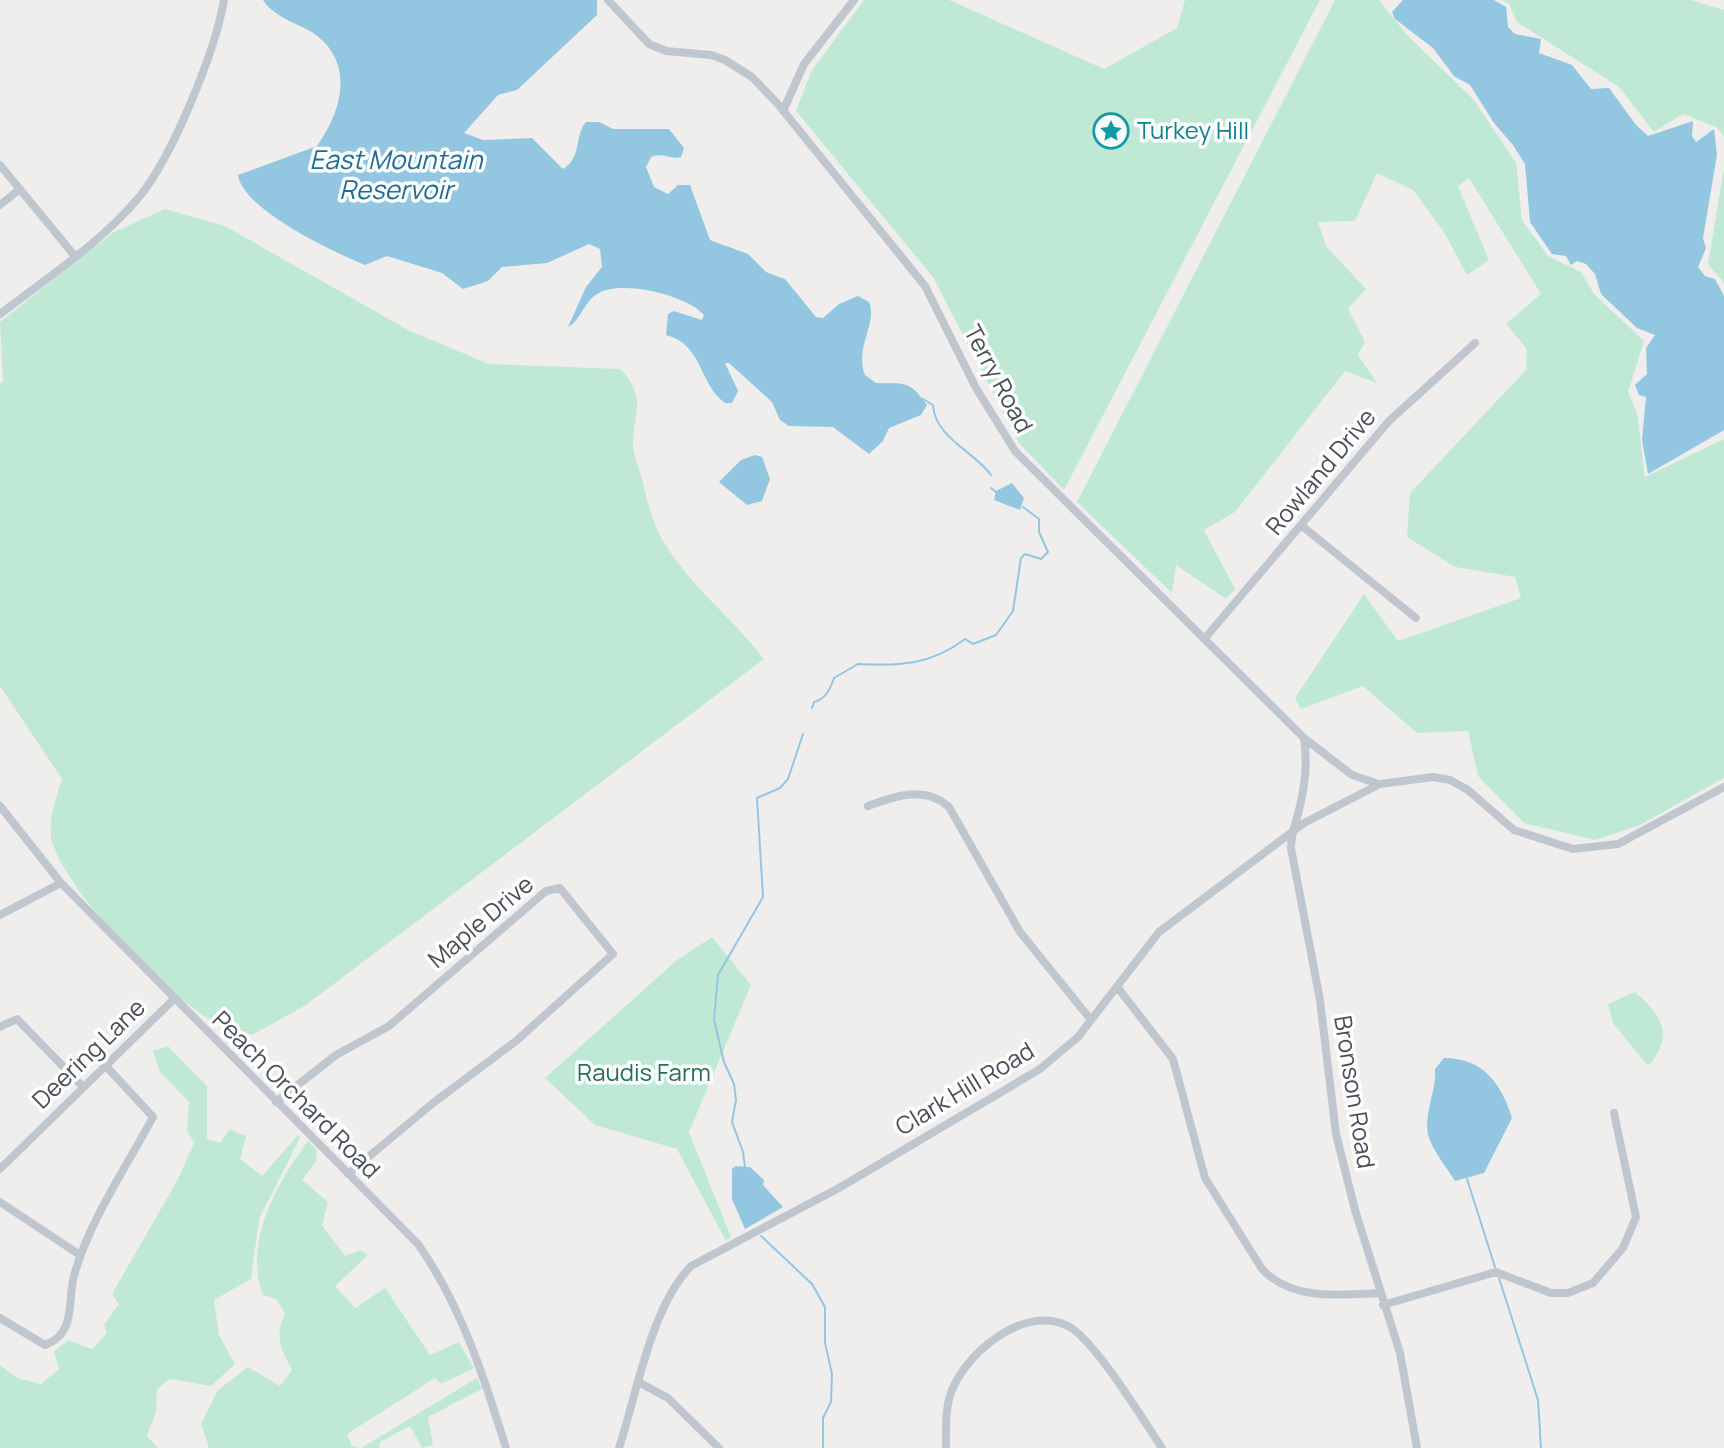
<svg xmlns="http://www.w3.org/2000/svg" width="1724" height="1448" font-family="Manrope,sans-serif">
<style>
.green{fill:#c0e9d5}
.water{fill:#92c6e1}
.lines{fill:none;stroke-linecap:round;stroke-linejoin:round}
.stream{stroke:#92c6e1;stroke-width:2}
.minor{stroke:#c0c6ce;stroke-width:8}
.labels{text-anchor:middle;stroke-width:7;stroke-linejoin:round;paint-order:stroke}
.culture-label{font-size:24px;fill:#0d838f;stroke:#fff;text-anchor:start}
.street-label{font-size:24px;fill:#484e58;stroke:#fff}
.park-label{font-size:24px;fill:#217154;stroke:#fff}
.water-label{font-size:26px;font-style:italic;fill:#1d6d96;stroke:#fff}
</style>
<rect width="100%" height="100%" fill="#f0eeed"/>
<!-- green -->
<path class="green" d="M864,0H949L1104,69L1177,28L1185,0H1320L1064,490L1019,443L933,277L796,111L812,70Z
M1335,0H1379L1407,35L1474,100L1516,163L1522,220L1548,256L1581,272L1594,294L1644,341L1628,392L1637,413L1645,477L1724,439V778L1640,825L1595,840L1524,823L1478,776L1468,731L1417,733L1363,686L1301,709L1295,698L1364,594L1398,641L1521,598L1515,577L1455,567L1407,537L1410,493L1526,370L1527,349L1506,324L1541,294L1469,178L1458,186L1489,260L1467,275L1444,232L1413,190L1377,173L1355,221L1318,222L1326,246L1366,289L1348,309L1365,342L1358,355L1377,383L1345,371L1235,512L1204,530L1235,589L1226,599L1176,565L1172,593L1077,502Z
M1502,0H1691L1724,10V136L1716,127L1683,114L1654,132L1619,87L1517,22L1509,4Z
M1724,168V283L1708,264Z
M165,209L225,226L408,330L489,364L621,369C647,400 634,409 633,443C633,454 639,468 642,479C647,499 651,519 661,537C687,584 732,617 764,659L306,1005L252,1035C239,1031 223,1028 212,1021C166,994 70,895 53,845C46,825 56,798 62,779L0,686V384L3,381L0,322L112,233Z
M712,937L751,985L689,1132L731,1237L726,1241L677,1149L595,1125L545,1078L677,960Z
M1635,992C1662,1015 1675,1036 1648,1066L1613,1023L1608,1004Z
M168,1046L207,1086V1139L220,1143L230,1129L246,1136L240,1159L262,1176L298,1135L300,1138L259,1219L251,1279L214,1300L219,1335L235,1364L211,1386L170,1379L157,1389L156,1412L147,1436L158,1448H0V1365L17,1378L41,1384L59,1369L54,1351L68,1340L92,1349L107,1333L104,1325L119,1304L112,1294L178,1179L194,1143L187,1130L189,1102L160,1072L153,1051Z
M308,1141L317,1150L316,1161L302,1180L328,1202L322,1225L345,1256L360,1250L368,1255L335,1286L355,1308L385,1288L430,1355L459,1342L474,1368L441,1384L435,1378L347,1434L352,1446L359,1448H209L201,1424L218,1390L248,1367L280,1386L292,1370C281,1349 274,1336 285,1314L276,1299L263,1295C243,1242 277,1183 308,1141Z
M477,1378L482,1389L428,1417L433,1445L422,1448L410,1426L380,1442L379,1448H361Z"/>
<!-- water -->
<path class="water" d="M263,0H597V15L517,90L498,95L464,133L483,140L532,138L563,169C582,158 574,136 586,122H599L613,129H669L684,148L681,157C671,160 662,152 651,157L646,167L654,187L668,194L678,185H690L710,240L748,254L766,272L785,279L816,317L823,318L839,304L858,296L869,302C878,324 854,347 865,375L876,383C904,384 909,379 927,405L921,415L889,428L883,441L869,454L833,427L789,426L780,420L772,402L729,363H725L738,391L732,403H725C699,385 703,344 666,335L668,314L674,311L702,320L704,315C686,295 621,279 597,294C583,303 581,320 568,327L586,287L602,267L600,249L589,244L547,263L502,267L488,281L463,289L442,273L387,256L365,265C334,252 243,210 238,175L317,146C344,108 355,59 310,31C295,23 272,15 263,0Z
M1403,0H1494L1506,7L1508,27L1515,34L1541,39L1539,53L1572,65L1591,89L1609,88L1636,125L1648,136L1693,121L1692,136L1696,142L1714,129L1717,155L1703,238L1706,248L1698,267L1705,276L1715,279L1724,296V430L1648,474L1642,440L1646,397L1639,395L1635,385L1647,374L1646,348L1655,335L1637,328L1601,294L1595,274L1586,264L1577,261L1571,265L1566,256L1552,254L1530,222L1525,164L1513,145L1494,123L1470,85L1454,76L1433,48L1395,19L1392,12Z
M755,455L762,457L770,479L762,501L747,505L719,482L741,460Z
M1012,483L1024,498L1020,510L994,500L996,491Z
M1444,1058C1483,1058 1501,1083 1512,1118L1484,1173L1455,1181C1447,1168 1434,1152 1429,1138C1422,1116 1437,1091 1435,1069Z
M736,1166L750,1167L764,1180L763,1185L783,1207L745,1229L732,1199V1169Z"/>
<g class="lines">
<!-- stream -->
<path class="stream" d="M923,399L933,405C935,438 975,452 991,475
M991,488L996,492
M812,708L814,702C826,699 830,689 834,678L858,664C900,666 931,665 965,639L973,644L996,635L1013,611L1021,558L1025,554L1041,559L1048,552L1039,532V519L1023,507
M745,1167L743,1152L732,1122L736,1100L734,1084L724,1062L714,1020L718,975L763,897L757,798L780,788L788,779L803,734
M1467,1179L1495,1267
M761,1236L812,1284L825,1307V1343L832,1374L831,1402L823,1418V1448
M1499,1278L1538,1400L1541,1448"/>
<!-- minor -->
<path class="minor" d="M608,0L649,44L666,51L711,55L725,60L752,77L777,103L925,286L976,388L1015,451L1304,738L1352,775L1379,784
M783,111L804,64L854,0
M0,165L74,255
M0,205L20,189
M0,314C47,278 102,242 140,196C173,155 215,52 224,0
M1302,526L1416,618
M1206,637L1389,421L1475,343
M1304,738C1308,763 1305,786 1299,810C1296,824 1291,833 1291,848L1320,1000L1336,1134L1355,1210L1400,1353L1417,1448
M0,806L61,883L418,1244C461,1305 484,1377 506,1448
M868,806C895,796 925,785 949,807L1020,932L1091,1020
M0,915L61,883
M1118,988L1173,1059L1205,1178L1262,1269C1292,1301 1339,1295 1380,1293
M0,1027L17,1019L83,1087
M276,1102L336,1055L389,1026L546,891L560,888L613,954L516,1041L433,1103L348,1174
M0,1169L173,1000
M0,1202L80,1255
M1383,1305L1496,1272L1551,1293H1568L1593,1283L1623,1248L1636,1217L1614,1113
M0,1318L45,1345C78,1333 66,1300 75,1272C91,1218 127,1166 153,1117L105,1065
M640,1383L668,1398L719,1448
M619,1448C637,1393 651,1307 691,1266L839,1188L1040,1069L1078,1037L1159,932L1304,823L1380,784L1433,777L1450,780L1468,790L1514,830L1573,849L1618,844L1724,787
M946,1448C946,1432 945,1414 949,1399C960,1356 1024,1303 1068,1326C1094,1339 1144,1421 1162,1448"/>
</g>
<!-- icons -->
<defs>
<symbol id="sight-ring" viewBox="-11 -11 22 22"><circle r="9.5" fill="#fff" stroke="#0f9aa8" stroke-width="1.5"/><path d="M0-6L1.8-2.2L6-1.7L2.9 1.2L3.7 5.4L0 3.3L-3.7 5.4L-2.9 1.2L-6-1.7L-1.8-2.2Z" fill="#0f9aa8"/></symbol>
</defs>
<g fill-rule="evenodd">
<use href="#sight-ring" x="1091" y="111" width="40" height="40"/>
</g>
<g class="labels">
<!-- culture labels -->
<g class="culture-label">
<text x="1137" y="139">Turkey Hill</text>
</g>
<!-- street labels -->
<g class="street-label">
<text transform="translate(998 379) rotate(62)" y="8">Terry Road</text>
<text transform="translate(1321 472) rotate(-50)" y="8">Rowland Drive</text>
<text transform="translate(481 922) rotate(-40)" y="8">Maple Drive</text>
<text transform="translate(89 1054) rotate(-44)" y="8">Deering Lane</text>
<text transform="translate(965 1089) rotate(-31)" y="8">Clark Hill Road</text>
<text transform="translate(1354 1092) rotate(81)" y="8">Bronson Road</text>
<text transform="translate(296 1095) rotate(45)" y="8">Peach Orchard Road</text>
</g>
<!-- park labels -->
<g class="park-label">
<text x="644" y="1081">Raudis Farm</text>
</g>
<!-- water labels -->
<g class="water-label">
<text x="396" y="169">East Mountain<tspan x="396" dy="30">Reservoir</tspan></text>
</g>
</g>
</svg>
